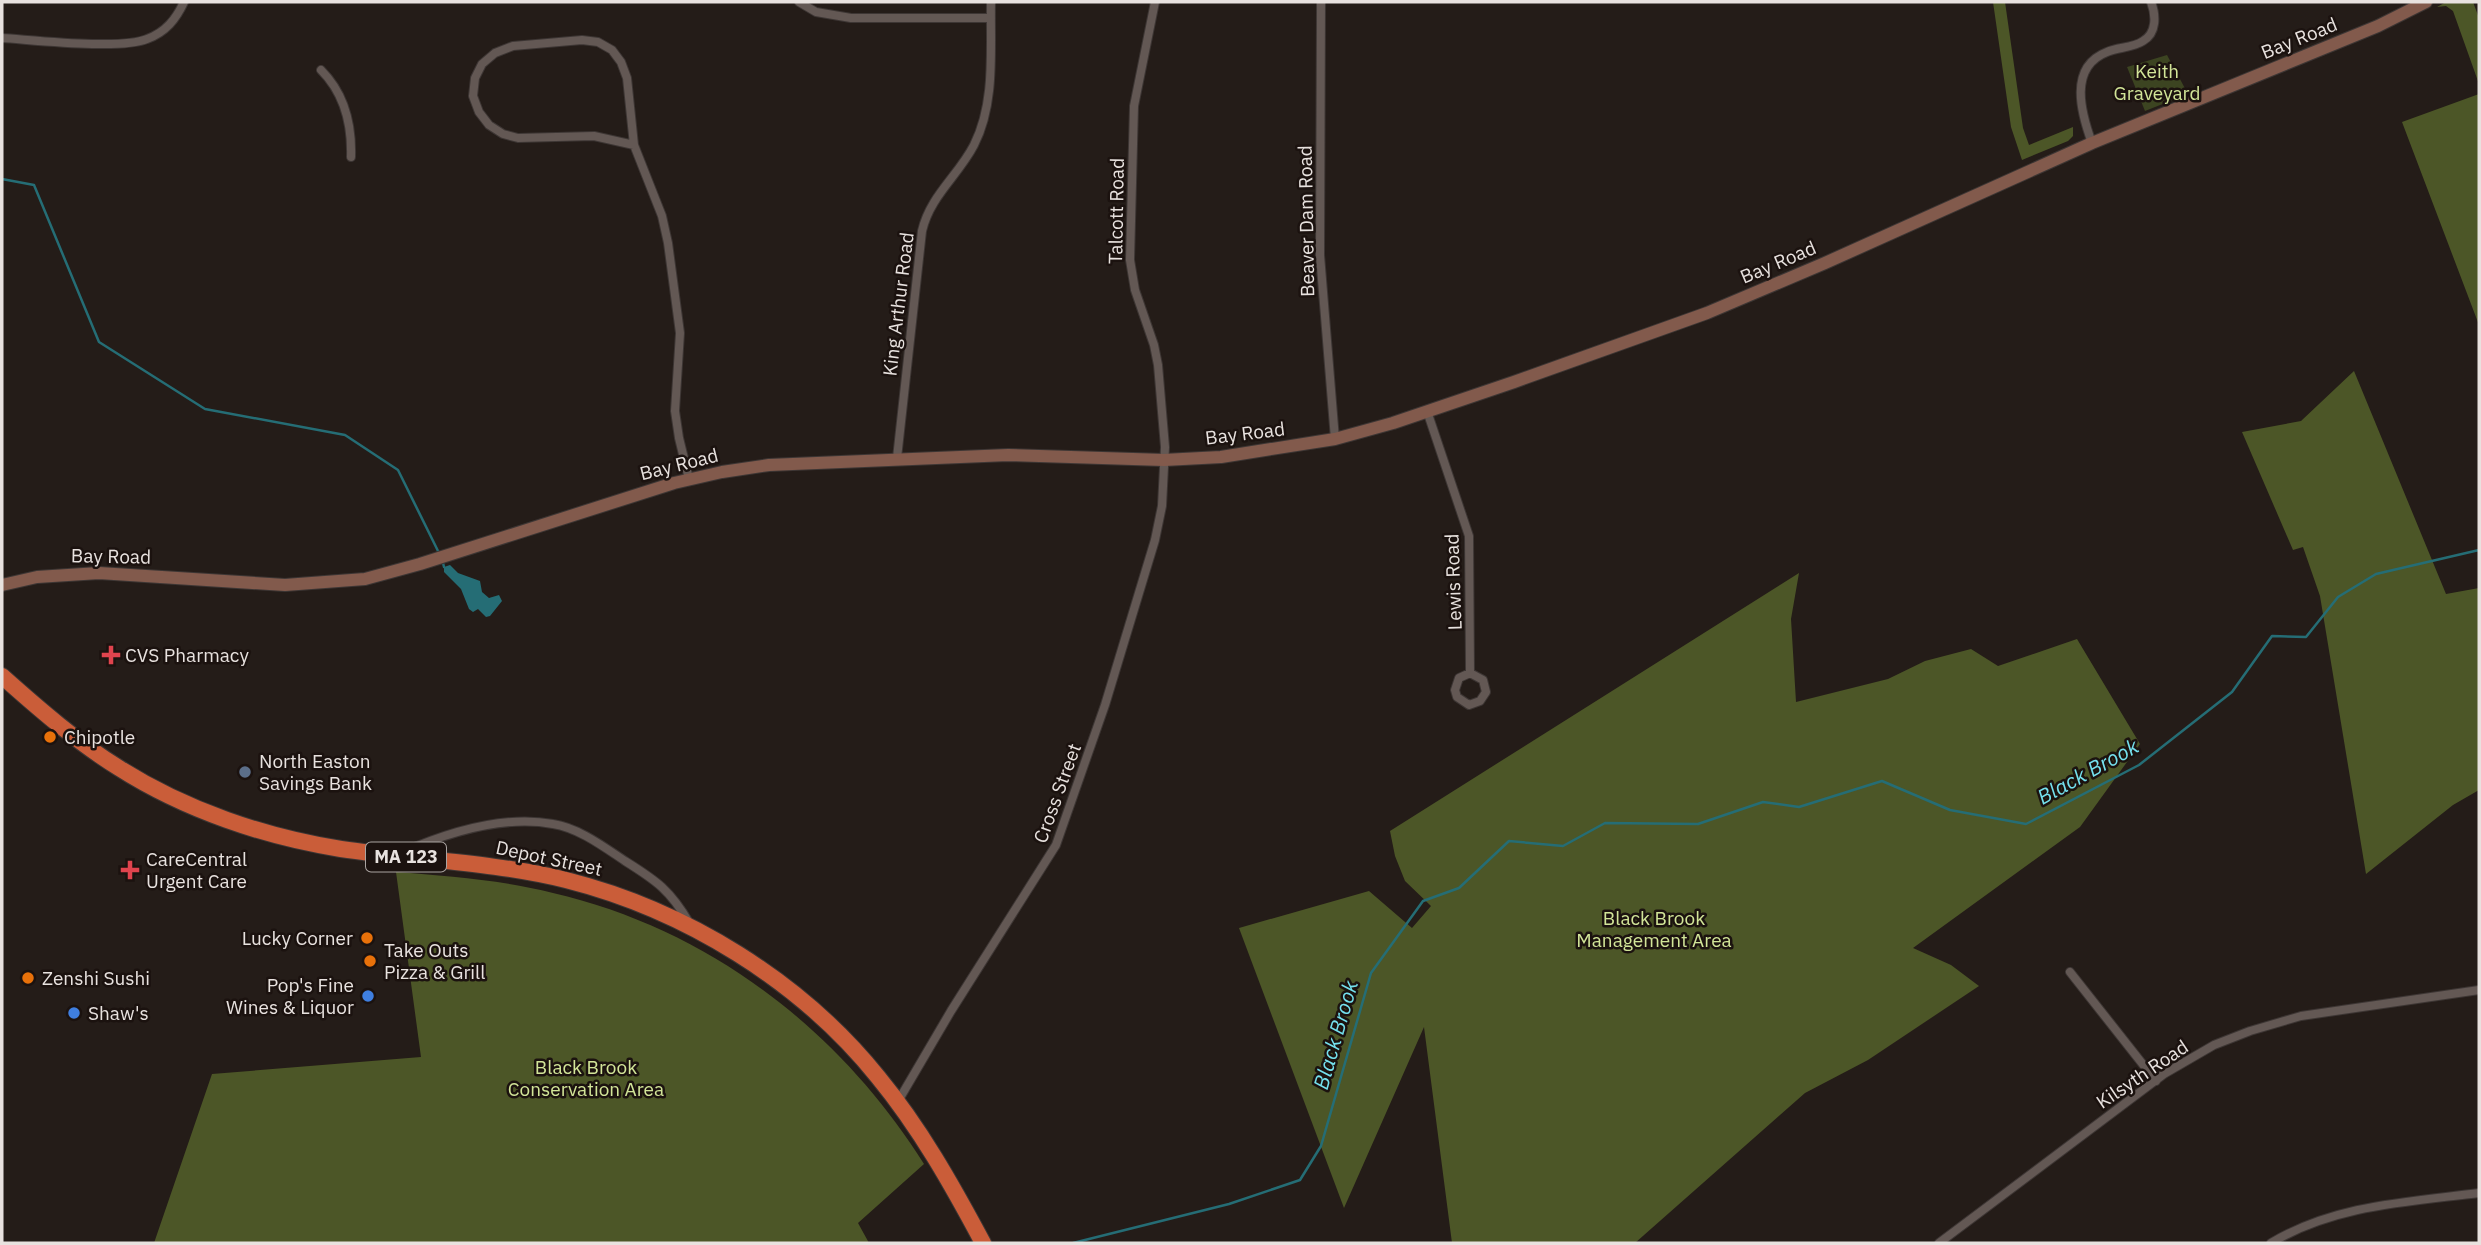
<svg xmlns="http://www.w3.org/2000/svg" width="2481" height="1245" font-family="'IBM Plex Sans',sans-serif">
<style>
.green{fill:#3c4421}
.forest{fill:#4c5627}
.water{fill:#256d75}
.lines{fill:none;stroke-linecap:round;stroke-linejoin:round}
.stream{stroke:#256d75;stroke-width:2.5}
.street-casing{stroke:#3d3634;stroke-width:10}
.secondary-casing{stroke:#3d3634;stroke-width:14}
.highway-casing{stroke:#3d3634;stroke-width:18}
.street{stroke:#635854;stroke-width:8}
.secondary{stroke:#825a4c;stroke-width:12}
.highway{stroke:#ca5d39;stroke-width:16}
.health-dot{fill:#e0444e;stroke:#1b120f;stroke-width:2.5}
.food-dot{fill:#e8710a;stroke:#1b120f;stroke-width:2.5}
.service-dot{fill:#5c6f8a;stroke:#1b120f;stroke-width:2.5}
.shop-dot{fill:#3f7fe0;stroke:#1b120f;stroke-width:2.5}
.labels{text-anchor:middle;stroke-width:5;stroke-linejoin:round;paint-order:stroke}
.shield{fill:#1b120f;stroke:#aaa4a1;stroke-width:2}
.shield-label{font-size:18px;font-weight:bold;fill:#e8e2df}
.street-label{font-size:19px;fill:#e8e2df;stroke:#1b120f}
.park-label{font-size:19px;fill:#d2e598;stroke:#1b120f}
.poi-label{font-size:19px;fill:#e8e2df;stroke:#1b120f;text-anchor:start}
.water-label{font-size:21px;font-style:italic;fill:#75e1ee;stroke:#1b120f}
</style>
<rect width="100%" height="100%" fill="#241c18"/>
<!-- green -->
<path class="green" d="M2167,55L2188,94L2145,111L2127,67Z"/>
<!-- forest -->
<path class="forest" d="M1993,2H2005L2023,128L2029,145L2073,127V136L2068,141L2022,160L2011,127Z
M2446,2H2473L2479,18V84L2453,11L2446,6L2437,7Z
M2479,94V325L2402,122Z
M2354,371L2446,594L2479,588V790L2453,805L2366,874L2320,596L2303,547L2293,550L2242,432L2301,421Z
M1799,573L1791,619L1796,702L1888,679L1925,661L1971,649L1998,666L2077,639L2140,744L2080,827L1913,948L1951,965L1979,986L1868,1060L1805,1093L1635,1243H1452L1424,1027L1344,1208L1239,928L1369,891L1412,928L1431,906L1405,881L1395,856L1390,831Z
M396,872C448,876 502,880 553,893C709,929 840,1030 924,1164L858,1223L869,1243H154L212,1074L421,1057Z"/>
<!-- water -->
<path class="water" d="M450,565L458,573L480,581L482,592L489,598L499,595L502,601L490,616L486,617L478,609L473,612L469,609L461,589L444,572V567Z"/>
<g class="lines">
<!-- stream -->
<path class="stream" d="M2,179L34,185L99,342L205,409L345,435L398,470L439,553
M443,563L444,567
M1073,1243L1229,1204L1300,1180L1321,1146L1371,973L1423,901L1459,888L1509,841L1563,846L1605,823L1698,824L1763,802L1799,807L1882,781L1950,810L2026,824L2139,765L2232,692L2272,636L2306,637L2338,597L2376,574L2479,550"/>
<defs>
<path id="street" d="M799,2L816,12L851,18H991
M1321,2L1320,255L1335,439
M2,38C34,40 121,50 147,39C166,32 176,19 184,2
M321,70C344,93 352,125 351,157
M2092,143C2081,113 2068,67 2107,52C2118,47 2133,48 2143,41C2157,33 2156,15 2151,2
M634,145L594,136L518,138L503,134L489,125L479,112L473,96L475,78L482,64L495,53L513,46L582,40L598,42L612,50L621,62L627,78L634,145L662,216L668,243L680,333L675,411L679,438L689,479
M1427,411L1469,536L1470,673L1459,678L1455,690L1457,697L1469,705L1480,701L1486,692L1483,680L1470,673
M897,458L922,231C930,196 958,176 974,145C996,102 990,48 991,2
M401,853C446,833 504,815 553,824C579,828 604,847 625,861C657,881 670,890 690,924
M2070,972L2156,1081
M897,1103L951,1011L1056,845L1105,705L1155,540L1162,506L1165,447L1158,365L1154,345L1135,290L1130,260L1134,106L1155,2
M1939,1243L2164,1074L2214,1045L2250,1031L2301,1016L2479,990
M2271,1243C2335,1205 2407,1202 2479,1193"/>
<path id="secondary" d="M2,585L37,577L99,573L285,585L365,579L420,564L674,483L722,472L769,465L1008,455L1164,460L1221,457L1335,439L1393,423L1514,382L1707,313L1825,263L2092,143L2378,26L2426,2"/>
<path id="highway" d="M2,676C39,709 77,742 119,768C185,810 265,837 341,849C416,860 493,862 566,880C685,910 801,981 878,1077C920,1128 952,1185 983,1243"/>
</defs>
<!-- street casing -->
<use href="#street" class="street-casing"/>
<!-- secondary casing -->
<use href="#secondary" class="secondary-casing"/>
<!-- highway casing -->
<use href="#highway" class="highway-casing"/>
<!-- street -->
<use href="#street" class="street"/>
<!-- secondary -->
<use href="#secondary" class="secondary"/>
<!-- highway -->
<use href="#highway" class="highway"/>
</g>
<!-- markers -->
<g class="health-dot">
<path d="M107.5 644.5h7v7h7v7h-7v7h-7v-7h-7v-7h7z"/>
<path d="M126.5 859.5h7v7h7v7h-7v7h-7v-7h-7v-7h7z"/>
</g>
<g class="food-dot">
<circle cx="50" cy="737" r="7"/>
<circle cx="367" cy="938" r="7"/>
<circle cx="370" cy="961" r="7"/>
<circle cx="28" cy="978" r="7"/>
</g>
<circle class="service-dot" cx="245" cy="772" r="7"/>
<g class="shop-dot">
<circle cx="368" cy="996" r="7"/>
<circle cx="74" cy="1013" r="7"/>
</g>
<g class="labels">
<!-- shield labels -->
<rect class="shield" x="366" y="842.5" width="80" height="29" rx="5"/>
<g class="shield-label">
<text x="406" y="863">MA 123</text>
</g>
<!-- street labels -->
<g class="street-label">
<text transform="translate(2299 38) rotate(-22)" y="7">Bay Road</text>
<text transform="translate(1116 211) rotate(-89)" y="7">Talcott Road</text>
<text transform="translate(1306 221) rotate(-91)" y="7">Beaver Dam Road</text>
<text transform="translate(1778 262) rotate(-23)" y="7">Bay Road</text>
<text transform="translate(898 304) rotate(-83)" y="7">King Arthur Road</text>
<text transform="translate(1245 433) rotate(-7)" y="7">Bay Road</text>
<text transform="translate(679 464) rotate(-14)" y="7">Bay Road</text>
<text transform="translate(111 556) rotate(1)" y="7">Bay Road</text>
<text transform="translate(1453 582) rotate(-92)" y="7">Lewis Road</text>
<text transform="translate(1057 793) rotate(-70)" y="7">Cross Street</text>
<text transform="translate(549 858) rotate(12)" y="7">Depot Street</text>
<text transform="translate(2142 1074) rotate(-34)" y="7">Kilsyth Road</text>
</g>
<!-- park labels -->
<g class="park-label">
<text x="2157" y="78">Keith<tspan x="2157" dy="22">Graveyard</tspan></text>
<text x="1654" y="925">Black Brook<tspan x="1654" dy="22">Management Area</tspan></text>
<text x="586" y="1074">Black Brook<tspan x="586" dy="22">Conservation Area</tspan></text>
</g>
<!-- poi labels -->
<g class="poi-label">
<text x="125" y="662">CVS Pharmacy</text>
<text x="64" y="744">Chipotle</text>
<text x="259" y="768">North Easton<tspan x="259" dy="22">Savings Bank</tspan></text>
<text x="146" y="866">CareCentral<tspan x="146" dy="22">Urgent Care</tspan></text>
<text x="353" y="945" text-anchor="end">Lucky Corner</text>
<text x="384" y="957">Take Outs<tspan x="384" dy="22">Pizza &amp; Grill</tspan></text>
<text x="42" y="985">Zenshi Sushi</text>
<text x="354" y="992" text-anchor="end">Pop's Fine<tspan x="354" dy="22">Wines &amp; Liquor</tspan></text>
<text x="88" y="1020">Shaw's</text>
</g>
<!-- water labels -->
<g class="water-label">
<text transform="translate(2088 772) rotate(-29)" y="7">Black Brook</text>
<text transform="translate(1336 1035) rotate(-74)" y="7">Black Brook</text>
</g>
</g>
<!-- border -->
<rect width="2481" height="1245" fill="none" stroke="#e8e2df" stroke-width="7"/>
</svg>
